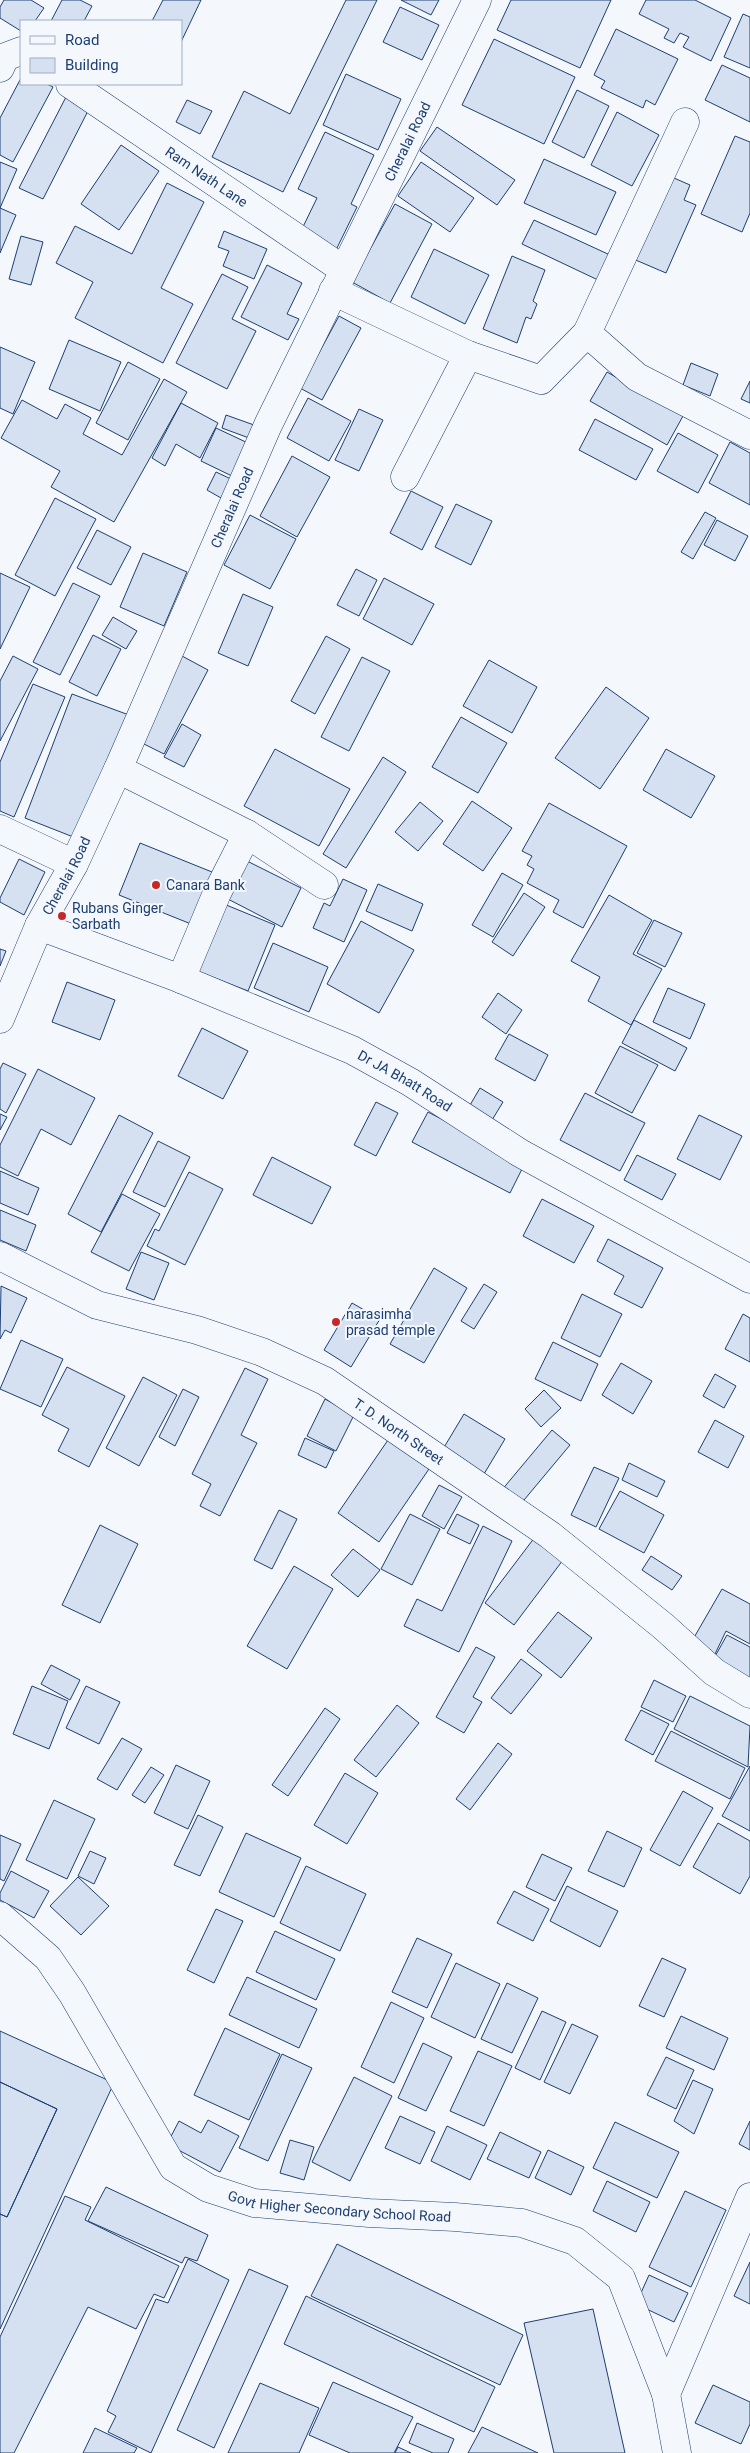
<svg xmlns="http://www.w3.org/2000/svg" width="750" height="2453" font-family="Roboto,sans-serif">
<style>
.building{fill:#d5e0f0;stroke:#1d3f73}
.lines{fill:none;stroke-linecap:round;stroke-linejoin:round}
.minor-casing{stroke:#1d3f73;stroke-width:29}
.tertiary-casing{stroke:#1d3f73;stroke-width:29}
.minor{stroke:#f4f7fb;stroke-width:28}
.tertiary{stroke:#f4f7fb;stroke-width:28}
.poi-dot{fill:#c62828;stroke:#f4f7fb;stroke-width:2}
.labels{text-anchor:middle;stroke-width:4;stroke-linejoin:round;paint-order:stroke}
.street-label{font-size:14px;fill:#1d3f73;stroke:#f4f7fb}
.poi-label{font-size:14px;fill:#1d3f73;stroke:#f4f7fb;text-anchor:start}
</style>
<rect width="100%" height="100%" fill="#f4f7fb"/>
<!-- building -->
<path class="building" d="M4,0H31L44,8L35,21H21V31L0,18V7Z
M62,0H80L92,6L84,21H51Z
M163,0H201L181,42V21H152Z
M346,0H377L283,192L212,157L244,91L290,114Z
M401,0H439L431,15Z
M511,0H611L580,68L497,30Z
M646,0H695L731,18L711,61L683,47L689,37L680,33L674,43L664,38L669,29L639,14Z
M400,7L439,25L422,60L383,42Z
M743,14L750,17V68L724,57Z
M616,29L678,59L655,105L646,100L643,108L601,88L605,81L594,75Z
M494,39L575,77L544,144L462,105Z
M722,65L750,78V122L705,100Z
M346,74L401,99L378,150L323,125Z
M21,78V84H47L53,87L13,162L0,155V118Z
M577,90L609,106L584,158L552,142Z
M66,97L89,109L43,199L19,188Z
M187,100L212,111L200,134L176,122Z
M617,112L659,135L632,186L591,165Z
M437,127L515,180L497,205L420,151Z
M325,132L374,155L351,204L357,207L336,250L300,233L317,198L298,189Z
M735,136L750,142V213L742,232L701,214Z
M121,145L159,171L119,230L81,204Z
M544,159L616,192L596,235L524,203Z
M0,162L17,169L0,208Z
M421,162L474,198L450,232L398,196Z
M667,175L690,185L684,200L696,205L666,273L631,258Z
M167,183L204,202L161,288L193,304L163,363L75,318L93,282L56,263L75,226L132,254Z
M395,204L432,224L390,303L352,282Z
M0,208L16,215L0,253Z
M534,220L610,255L598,280L522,244Z
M224,231L267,249L254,279L223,266L229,251L218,247Z
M21,236L43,242L31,285L9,279Z
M434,249L489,275L465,324L411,297Z
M512,256L545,270L533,301L537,304L531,319L526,317L517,343L483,329Z
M267,265L302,283L287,314L299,319L288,340L241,317Z
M222,274L248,287L232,319L256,331L227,389L176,363Z
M339,316L361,328L322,400L300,388Z
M69,340L121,362L100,411L49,389Z
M0,347L35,362L13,414L0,408Z
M128,362L160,379L128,440L96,423Z
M691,363L718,374L710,396L683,385Z
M607,372L683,416L667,445L590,401Z
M164,379L187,392L114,522L51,487L60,471L1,438L22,400L57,419L65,404L91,418L83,434L122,455Z
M750,381V403L741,399Z
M308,398L351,421L329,461L287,438Z
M181,403L218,423L200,458L176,444L165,466L152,458Z
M359,409L383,420L359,471L335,460Z
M226,415L254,425L249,438L222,428Z
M595,419L653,449L636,480L579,450Z
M216,428L250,444L234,477L201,461Z
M678,433L718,455L698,493L657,471Z
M730,442L750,453V505L709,483Z
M292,456L330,477L297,537L260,516Z
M216,472L231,479L221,498L207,490Z
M411,491L443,507L422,550L390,533Z
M55,498L96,519L55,596L15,575Z
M456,504L492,521L471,565L435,547Z
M705,512L716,518L693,559L681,552Z
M250,515L296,539L270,589L224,565Z
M717,520L748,536L735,561L704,545Z
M97,530L131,547L111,585L77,568Z
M143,553L187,572L164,626L120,607Z
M356,569L377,580L359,616L337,605Z
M0,573L30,587L0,649Z
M384,578L434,604L412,645L363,619Z
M73,583L100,596L60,675L33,662Z
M243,594L273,607L248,666L218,653Z
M113,617L137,631L126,649L102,635Z
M93,635L121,649L97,696L69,682Z
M326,636L350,649L315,714L291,701Z
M13,656L38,669L0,741V681Z
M182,656L208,670L164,754L138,741Z
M362,657L390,671L349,751L321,737Z
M489,660L537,687L512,733L463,706Z
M33,684L65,697L14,817L0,811V762Z
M606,687L649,718L600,789L555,758Z
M72,694L129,715L81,840L25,818Z
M461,717L507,743L478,793L432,767Z
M182,724L201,735L184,767L164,757Z
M275,749L350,789L319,846L244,806Z
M666,749L715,776L691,818L643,790Z
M383,757L406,772L346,868L323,854Z
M472,801L512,828L483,871L443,844Z
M420,802L443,821L418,851L395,832Z
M549,803L627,846L583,928L553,912L559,900L527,883L534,869L527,865L532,856L522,851Z
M140,843L217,874L196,926L119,895Z
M19,859L45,872L24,915L0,902V898Z
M243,859L301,888L282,927L224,897Z
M502,873L523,885L493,937L472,925Z
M343,879L367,890L344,942L313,928L324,903L330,906Z
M378,884L423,904L412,931L366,911Z
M524,893L545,907L513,956L492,942Z
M609,895L652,920L633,954L662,969L631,1025L588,1001L600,977L571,961Z
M219,902L275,925L248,991L192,969Z
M654,920L682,933L665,967L637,953Z
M361,921L414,950L379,1013L327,984Z
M273,943L328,967L309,1012L254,988Z
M0,949L6,951L0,966Z
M67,982L115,1000L100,1040L52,1022Z
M668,988L705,1004L690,1039L653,1022Z
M498,993L522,1010L506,1034L482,1017Z
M634,1020L687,1048L675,1071L622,1043Z
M202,1028L248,1051L223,1099L178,1076Z
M509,1034L548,1055L535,1081L495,1059Z
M620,1046L658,1065L632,1113L595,1093Z
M3,1063L26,1074L6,1113L0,1109V1069Z
M38,1069L95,1098L71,1145L41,1129L18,1176L0,1167V1145Z
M480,1088L503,1102L489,1125L466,1112Z
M585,1093L645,1123L620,1171L560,1140Z
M376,1102L398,1113L376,1156L354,1145Z
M428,1112L525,1163L510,1193L412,1142Z
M0,1114L7,1117L0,1130Z
M119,1115L153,1133L101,1232L68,1214Z
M699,1115L742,1136L720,1180L677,1159Z
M158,1141L190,1157L165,1207L133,1192Z
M637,1155L676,1174L662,1200L624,1180Z
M272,1157L331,1187L312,1224L253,1195Z
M0,1171L39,1188L28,1215L0,1203Z
M189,1172L223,1189L185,1265L147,1246L155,1229L159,1231Z
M122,1194L160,1214L129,1271L91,1252Z
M542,1199L594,1226L574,1263L523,1236Z
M0,1210L36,1225L26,1251L0,1240Z
M608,1239L663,1268L642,1308L614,1294L624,1276L597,1261Z
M141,1252L169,1263L154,1300L126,1289Z
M434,1268L467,1288L424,1363L390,1344Z
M484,1284L497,1292L474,1329L461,1321Z
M1,1286L27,1298L11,1333L5,1330L0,1339Z
M582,1294L622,1314L600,1357L561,1338Z
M352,1303L380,1319L351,1367L324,1350Z
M743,1314L750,1318V1362L725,1349Z
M21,1340L63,1359L41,1407L0,1389Z
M553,1342L598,1364L581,1401L535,1379Z
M621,1363L652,1381L633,1414L602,1395Z
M67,1367L125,1396L89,1467L58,1451L69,1429L42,1415Z
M245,1368L268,1379L241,1435L257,1443L220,1516L200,1506L211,1484L192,1474Z
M715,1374L736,1386L724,1408L703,1396Z
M143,1377L177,1395L139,1466L106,1448Z
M183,1389L199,1397L175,1446L159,1437Z
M544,1390L561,1408L541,1427L525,1409Z
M325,1399L354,1415L336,1451L307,1436Z
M464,1414L505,1439L484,1474L443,1449Z
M715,1420L744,1436L728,1468L698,1452Z
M552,1430L570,1445L519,1506L501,1491Z
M305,1438L334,1451L326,1468L298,1455Z
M388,1440L429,1469L379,1542L338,1513Z
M629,1463L665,1481L657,1497L622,1480Z
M594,1467L619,1478L596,1527L571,1515Z
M439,1485L462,1497L444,1529L422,1516Z
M620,1491L664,1515L644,1553L599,1529Z
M279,1510L297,1519L272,1569L254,1560Z
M410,1514L440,1529L412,1585L381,1569Z
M457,1514L479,1525L470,1544L447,1533Z
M100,1525L138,1544L100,1623L62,1605Z
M483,1526L512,1541L459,1652L404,1626L417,1599L442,1611Z
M538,1533L566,1556L514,1625L485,1603Z
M353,1549L380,1570L358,1597L331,1575Z
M651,1556L682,1576L672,1590L642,1570Z
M294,1566L333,1589L287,1669L247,1646Z
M722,1589L750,1604V1644L726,1631L715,1654L692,1641Z
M558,1612L592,1638L561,1678L527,1651Z
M727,1635L750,1647V1679L713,1660Z
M476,1647L495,1657L473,1697L482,1702L464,1733L436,1717Z
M521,1659L542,1675L511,1714L491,1698Z
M51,1665L80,1680L70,1700L41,1684Z
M654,1680L686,1696L673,1722L641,1707Z
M32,1686L68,1701L49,1749L13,1734Z
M86,1686L120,1702L99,1744L66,1728Z
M690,1696L750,1726L748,1767L674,1729Z
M397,1705L419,1723L376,1777L354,1760Z
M325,1708L340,1719L288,1796L272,1785Z
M641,1710L669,1724L653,1755L625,1740Z
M671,1731L745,1768L730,1799L655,1761Z
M122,1738L142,1749L117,1790L97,1779Z
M498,1743L512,1754L470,1810L456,1799Z
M176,1765L210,1781L188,1829L154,1813Z
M750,1766V1831L722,1816Z
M151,1767L164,1775L145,1803L132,1795Z
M345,1773L378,1793L347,1844L314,1825Z
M683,1791L713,1808L680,1866L650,1850Z
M54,1800L95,1819L67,1879L26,1860Z
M198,1815L223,1827L200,1876L174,1865Z
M718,1823L750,1841V1876L740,1894L693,1867Z
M607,1831L642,1848L624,1887L588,1871Z
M246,1833L301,1858L274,1917L219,1892Z
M0,1835L21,1844L4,1881L0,1879Z
M90,1851L106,1858L94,1884L78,1876Z
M542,1854L572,1868L555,1901L526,1887Z
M306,1866L366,1894L340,1951L280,1923Z
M11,1871L49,1891L34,1918L0,1900V1893Z
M78,1877L109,1906L81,1935L50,1906Z
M567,1886L618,1911L600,1947L550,1921Z
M514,1891L549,1909L533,1941L497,1923Z
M216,1909L243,1921L214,1983L187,1970Z
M275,1931L335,1959L316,2000L256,1972Z
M417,1938L452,1954L427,2008L392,1992Z
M662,1958L686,1969L664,2017L639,2006Z
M456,1963L500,1984L475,2038L431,2017Z
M247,1977L317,2009L299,2048L229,2015Z
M507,1983L538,1998L512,2053L481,2039Z
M391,2002L424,2018L394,2083L361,2067Z
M542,2011L566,2022L540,2080L515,2068Z
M681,2016L728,2038L714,2070L666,2048Z
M572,2024L598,2036L570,2094L544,2082Z
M225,2028L280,2054L249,2120L194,2095Z
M0,2031L114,2083L0,2329V2214L7,2217L57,2109L0,2082Z
M423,2043L452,2057L426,2111L398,2098Z
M478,2051L512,2066L484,2126L450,2111Z
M282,2054L312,2068L268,2161L239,2148Z
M666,2057L694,2070L676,2109L647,2095Z
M354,2077L392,2096L350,2181L312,2162Z
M693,2080L713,2089L694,2134L674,2121Z
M0,2082L57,2109L7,2217L0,2214Z
M400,2116L435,2132L420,2164L385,2148Z
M208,2120L239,2136L220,2172L167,2144L179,2121L201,2133Z
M750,2121V2150L739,2144Z
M615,2122L679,2152L657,2198L593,2168Z
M447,2126L487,2145L470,2180L431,2161Z
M500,2132L541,2152L529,2178L487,2159Z
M290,2140L314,2147L304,2180L280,2173Z
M548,2150L584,2167L571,2195L535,2178Z
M607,2181L650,2202L636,2232L593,2211Z
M106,2187L208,2235L197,2261L185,2257L182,2263L88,2221Z
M685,2191L726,2210L691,2287L649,2267Z
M65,2196L91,2207L85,2220L179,2266L164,2298L154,2294L136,2329L88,2307L14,2453H0V2337Z
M337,2244L523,2335L500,2385L311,2296Z
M188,2259L229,2280L151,2453L108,2432L116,2416L107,2411L156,2299L168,2303Z
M750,2262V2304L734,2296Z
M249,2269L288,2286L214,2448L177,2430Z
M649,2275L688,2293L674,2322L636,2304Z
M306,2296L495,2387L474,2432L284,2344Z
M593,2309L625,2453H554L524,2323Z
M333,2382L413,2417L394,2453H350L309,2435Z
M260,2383L319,2408L299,2453H228Z
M713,2385L750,2402V2424L741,2444L695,2423Z
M417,2423L454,2439L448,2453H433L409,2443Z
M482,2427L538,2453H468Z
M95,2428L137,2448L134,2453H83Z
M398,2447L411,2453H395Z"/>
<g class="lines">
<defs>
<g id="minor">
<path d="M0,68L5,57L21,51"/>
<path id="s1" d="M70,84L344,270"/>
<path d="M333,291L468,355L541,380L587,333L637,377L750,435"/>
<path d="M587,333L685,122"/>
<path d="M405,477L468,355"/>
<path d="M118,769L247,834L217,893L181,979"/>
<path d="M247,834L324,885"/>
<path id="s2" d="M39,926L181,979L352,1050L410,1082L520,1153L750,1279"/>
<path id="s3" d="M0,1256L97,1305L197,1330L262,1352L325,1381L550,1535L663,1626L714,1672L750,1694"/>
<path id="s4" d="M0,1916L48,1958L72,1993L173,2167L208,2188L254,2203L369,2213L455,2217L522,2223L575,2241L621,2278L666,2394L677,2453"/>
<path d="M666,2394L750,2197"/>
</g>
<g id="tertiary">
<path d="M0,829L74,864"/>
<path id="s5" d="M0,1019L39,926L74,864L118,769L268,425L477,0"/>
</g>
</defs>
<!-- minor casing -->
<use href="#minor" class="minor-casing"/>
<!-- tertiary casing -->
<use href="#tertiary" class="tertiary-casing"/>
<!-- minor -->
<use href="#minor" class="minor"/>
<!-- tertiary -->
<use href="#tertiary" class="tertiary"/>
</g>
<!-- markers -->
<g class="poi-dot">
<circle cx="156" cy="885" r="5"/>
<circle cx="62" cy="916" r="5"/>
<circle cx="336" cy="1322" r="5"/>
</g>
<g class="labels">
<!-- street labels -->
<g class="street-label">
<text dy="5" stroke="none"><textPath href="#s5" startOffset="968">Cheralai Road</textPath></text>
<text dy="5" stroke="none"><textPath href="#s1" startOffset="165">Ram Nath Lane</textPath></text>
<text dy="5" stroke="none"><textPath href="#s5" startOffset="562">Cheralai Road</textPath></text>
<text dy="5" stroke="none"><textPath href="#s5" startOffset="158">Cheralai Road</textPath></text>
<text dy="5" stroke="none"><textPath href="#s2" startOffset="398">Dr JA Bhatt Road</textPath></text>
<text dy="5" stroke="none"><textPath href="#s3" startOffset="439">T. D. North Street</textPath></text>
<text dy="5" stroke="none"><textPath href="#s4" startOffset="482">Govt Higher Secondary School Road</textPath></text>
</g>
<!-- poi labels -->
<g class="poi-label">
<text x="166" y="890">Canara Bank</text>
<text x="72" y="913">Rubans Ginger<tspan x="72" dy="16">Sarbath</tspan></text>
<text x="346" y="1319">narasimha<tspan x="346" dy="16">prasad temple</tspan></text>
</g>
</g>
<!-- legend -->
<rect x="20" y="20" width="162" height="65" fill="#f4f7fb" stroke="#9eadc5"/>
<rect x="30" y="36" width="25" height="8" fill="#f4f7fb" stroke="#9eadc5"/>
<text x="65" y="45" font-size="15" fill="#1d3f73">Road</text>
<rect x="30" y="58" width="25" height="15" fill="#d5e0f0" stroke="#9eadc5"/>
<text x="65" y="70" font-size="15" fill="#1d3f73">Building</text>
</svg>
